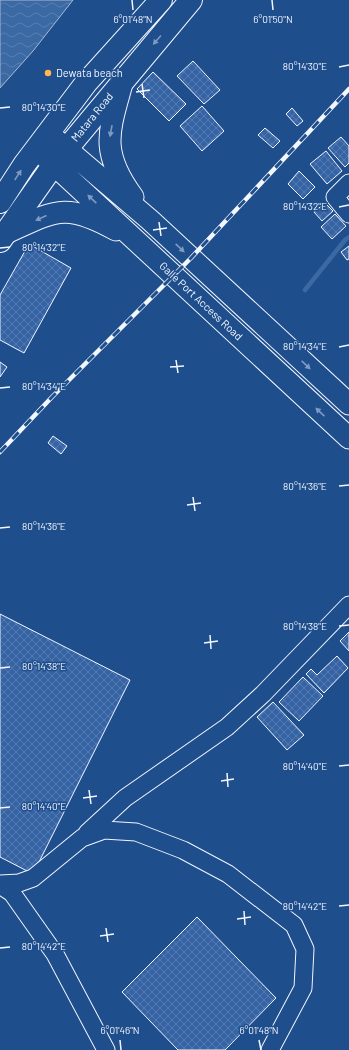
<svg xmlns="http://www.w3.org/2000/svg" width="349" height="1050" font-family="Barlow,sans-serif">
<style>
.water{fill:url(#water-waves);stroke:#a8bbd7}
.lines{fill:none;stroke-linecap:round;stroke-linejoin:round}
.stream{stroke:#3b69a3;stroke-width:4.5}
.building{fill:url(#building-cross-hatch);stroke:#f2f6ff}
.minor-casing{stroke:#f2f6ff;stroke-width:19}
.major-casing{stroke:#f2f6ff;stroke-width:23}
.highway-casing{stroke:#f2f6ff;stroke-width:24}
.minor{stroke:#1f4e8c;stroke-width:17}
.major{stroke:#1f4e8c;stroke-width:21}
.highway{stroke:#1f4e8c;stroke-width:22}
.rail-casing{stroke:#f2f6ff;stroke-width:4.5}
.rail{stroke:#1f4e8c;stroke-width:3;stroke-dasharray:9;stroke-linecap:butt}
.oneway{fill:#7e9ac0}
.ticks{fill:none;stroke:#f2f6ff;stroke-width:1.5}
.poi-dot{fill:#ffb74d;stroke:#1f4e8c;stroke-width:1.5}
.labels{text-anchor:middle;stroke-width:3;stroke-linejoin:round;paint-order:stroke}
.poi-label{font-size:11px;fill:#f2f6ff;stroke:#1f4e8c;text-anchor:start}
.street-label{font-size:11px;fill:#f2f6ff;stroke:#1f4e8c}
.ticks-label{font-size:10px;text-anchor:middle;fill:#f2f6ff;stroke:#1f4e8c;stroke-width:3;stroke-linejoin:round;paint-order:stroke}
</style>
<defs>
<pattern id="water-waves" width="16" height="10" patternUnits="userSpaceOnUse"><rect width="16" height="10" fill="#3b69a3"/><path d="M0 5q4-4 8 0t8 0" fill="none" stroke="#587fb1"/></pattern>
<pattern id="building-cross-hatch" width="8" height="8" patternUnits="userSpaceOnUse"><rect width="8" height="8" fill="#3563a3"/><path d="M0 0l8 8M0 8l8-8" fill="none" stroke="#537ab1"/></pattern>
</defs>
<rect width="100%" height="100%" fill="#1f4e8c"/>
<!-- water -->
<path class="water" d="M0,0H73L33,51L0,88Z"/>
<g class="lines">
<!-- stream -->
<path class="stream" d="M305,290L345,240L349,237"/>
</g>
<!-- building -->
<path class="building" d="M193,61L220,90L204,104L177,76Z
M153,72L186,104L169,121L137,89Z
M202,106L224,131L202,151L180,126Z
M292,108L303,121L297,126L286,114Z
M265,128L280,141L273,148L258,135Z
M341,137L349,146V163L345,167L328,148Z
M326,151L342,171L327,184L310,164Z
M299,171L315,187L303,199L288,184Z
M325,203L333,211L322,221L314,212Z
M335,214L346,226L332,239L321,227Z
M29,244L71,268L24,353L0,340V295Z
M349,246V259L347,260L341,252Z
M0,362L7,367L0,377Z
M53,436L67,446L61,454L48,443Z
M0,614L130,680L33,874L0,857Z
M349,632V651L340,641Z
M337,656L348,668L324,693L306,674L311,669L317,675Z
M303,677L323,696L299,721L279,702Z
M273,702L304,735L287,750L257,717Z
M197,917L276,998L225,1050H178L122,992Z"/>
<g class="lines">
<defs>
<path id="minor" d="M349,183L335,197L349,214
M87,833L125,798L227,727L263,694L349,605
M0,884L19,883L33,878L82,838L104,830L136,832L183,850L228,874L294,925L305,949L303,988L270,1050
M0,885L12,893L55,954L106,1050"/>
<path id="major" d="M123,80C109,131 99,151 133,197
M49,134L150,220L349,404
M37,149L349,438
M4,234C55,211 64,201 116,230"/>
<path id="highway" d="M0,202L24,165L86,83L161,0
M0,241L54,164L191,0"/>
</defs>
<!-- minor casing -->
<use href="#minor" class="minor-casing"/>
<!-- major casing -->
<use href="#major" class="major-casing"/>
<!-- highway casing -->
<use href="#highway" class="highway-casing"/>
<!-- minor -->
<use href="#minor" class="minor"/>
<!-- major -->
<use href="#major" class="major"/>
<!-- highway -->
<use href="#highway" class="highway"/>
<defs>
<path id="rail" d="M0,452L52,397L191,258L349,89"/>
</defs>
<!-- rail casing -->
<use href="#rail" class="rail-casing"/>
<!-- rail -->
<use href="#rail" class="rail"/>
</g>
<!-- one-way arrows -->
<defs><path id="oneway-solid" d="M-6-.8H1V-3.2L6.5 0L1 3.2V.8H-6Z"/></defs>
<g class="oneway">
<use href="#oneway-solid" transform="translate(157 40) rotate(131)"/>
<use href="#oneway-solid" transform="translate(111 131) rotate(100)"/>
<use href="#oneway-solid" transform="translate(18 175) rotate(-57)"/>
<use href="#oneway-solid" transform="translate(92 199) rotate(-137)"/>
<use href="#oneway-solid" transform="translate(41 218) rotate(156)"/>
<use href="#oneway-solid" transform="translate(180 248) rotate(43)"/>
<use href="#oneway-solid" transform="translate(306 365) rotate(43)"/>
<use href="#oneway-solid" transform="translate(320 412) rotate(-137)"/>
</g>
<!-- ticks -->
<path class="ticks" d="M132,0L133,10M272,0L273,10M339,67L349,65M142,84L144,98M136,92L150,90M0,108L10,107M339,207L349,205M159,222L161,236M153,230L167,228M0,248L10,247M339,347L349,345M176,360L178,373M170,367L184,366M0,388L10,387M339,486L349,485M193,497L195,511M187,505L201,503M0,528L10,527M339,626L349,625M210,635L211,649M204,643L218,641M0,668L10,667M339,766L349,765M227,773L228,787M221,781L234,779M89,790L91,804M83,798L97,796M0,808L10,807M339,906L349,905M244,911L245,925M237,919L251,917M106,928L108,942M100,936L114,934M0,948L10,947M120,1040L121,1050M259,1040L261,1050"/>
<!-- markers -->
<circle class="poi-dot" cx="48" cy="73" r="4"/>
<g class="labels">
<!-- poi labels -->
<g class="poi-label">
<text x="56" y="77">Dewata beach</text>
</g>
<!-- street labels -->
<g class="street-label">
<text transform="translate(92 117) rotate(-51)" y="4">Matara Road</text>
<text transform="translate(201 301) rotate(43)" y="4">Galle Port Access Road</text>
</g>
</g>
<g class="ticks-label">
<text x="133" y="23">6°01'48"N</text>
<text x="273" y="23">6°01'50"N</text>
<text x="305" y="70">80°14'30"E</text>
<text x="44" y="111">80°14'30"E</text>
<text x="305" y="210">80°14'32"E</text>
<text x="44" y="251">80°14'32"E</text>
<text x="305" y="350">80°14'34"E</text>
<text x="44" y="390">80°14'34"E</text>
<text x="305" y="490">80°14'36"E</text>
<text x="44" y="530">80°14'36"E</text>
<text x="305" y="630">80°14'38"E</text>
<text x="44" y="670">80°14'38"E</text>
<text x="305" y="770">80°14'40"E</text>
<text x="44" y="810">80°14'40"E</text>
<text x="305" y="910">80°14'42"E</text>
<text x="44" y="950">80°14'42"E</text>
<text x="120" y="1034">6°01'46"N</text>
<text x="259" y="1034">6°01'48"N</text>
</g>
</svg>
